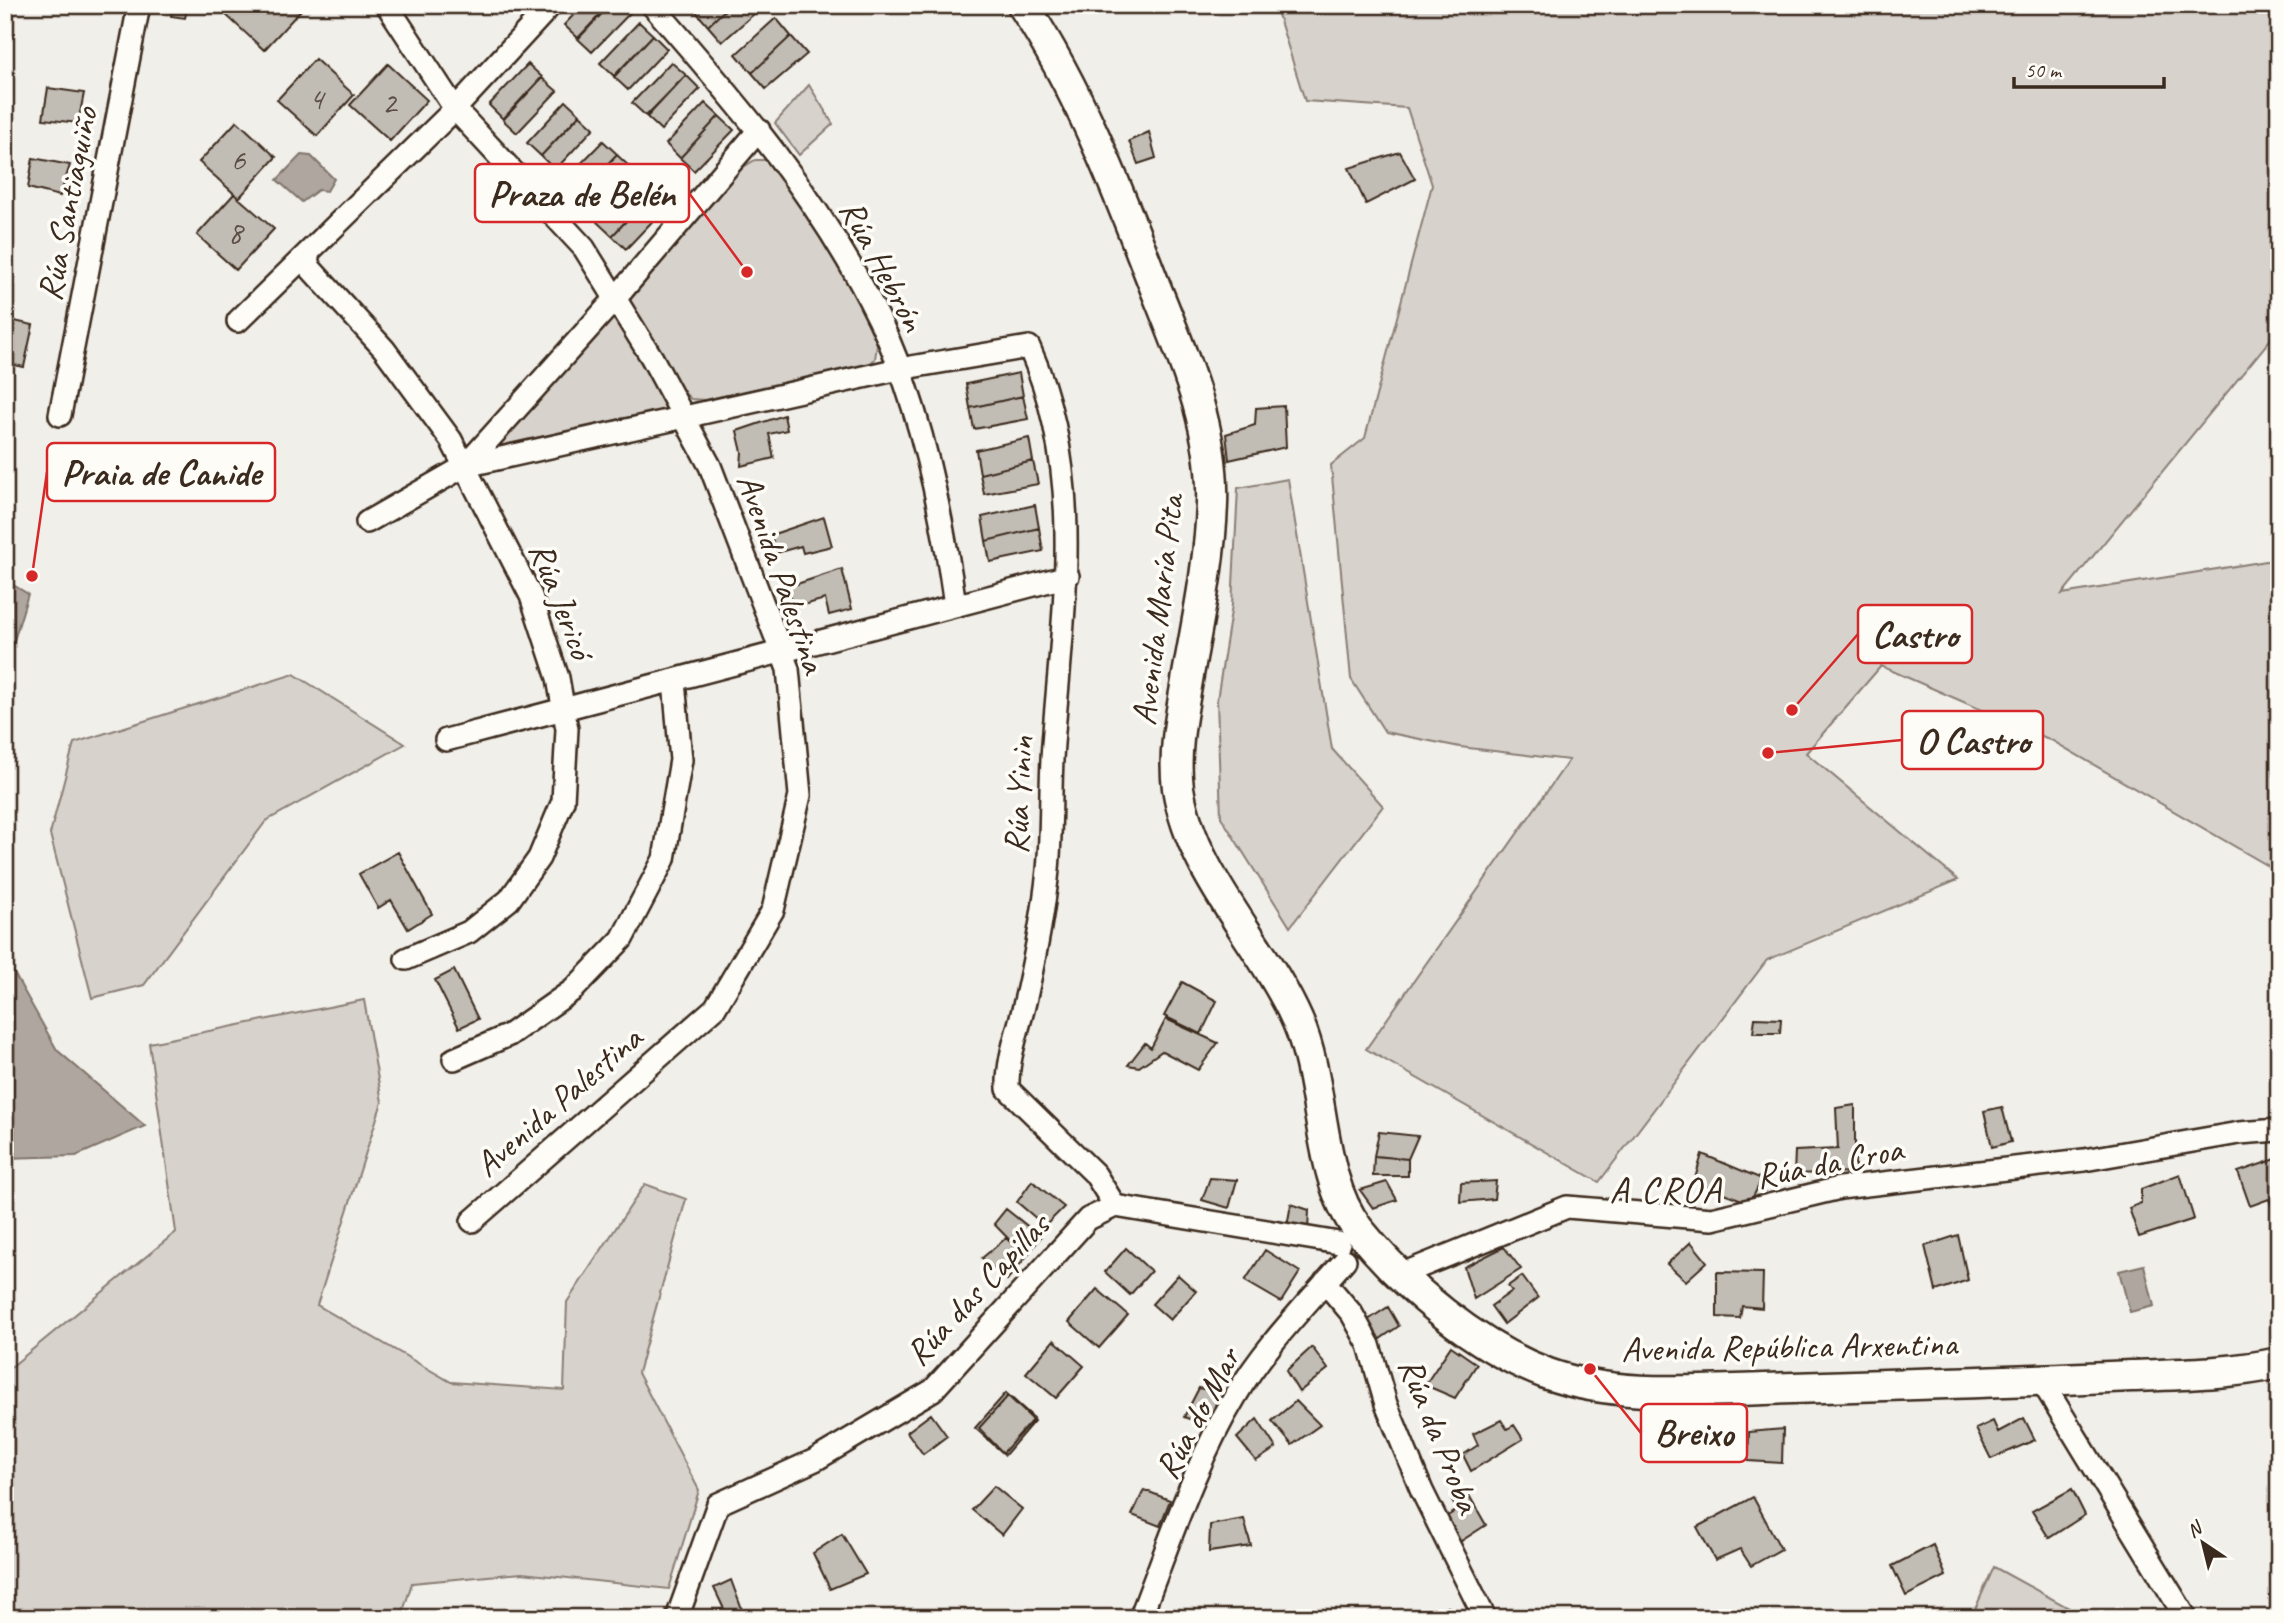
<svg xmlns="http://www.w3.org/2000/svg" width="2284" height="1623" font-family="Caveat,sans-serif">
<style>
.green{fill:#d7d2cc;stroke:#897e75;stroke-width:2}
.water{fill:#aea69f;stroke:#80746b;stroke-width:2}
.building{fill:#c1bcb4;stroke:#3b2a1e;stroke-width:2}
.lines{fill:none;stroke-linecap:round;stroke-linejoin:round}
.street-casing{stroke:#3b2a1e;stroke-width:26}
.secondary-casing{stroke:#3b2a1e;stroke-width:35}
.street{stroke:#fdfcf7;stroke-width:21}
.secondary{stroke:#fdfcf7;stroke-width:30}
.labels{text-anchor:middle;stroke-width:7;stroke-linejoin:round;paint-order:stroke}
.number-label{font-size:32px;fill:#5c4e44}
.street-label{font-size:35px;fill:#3b2a1e;stroke:#fdfcf7}
.neighbourhood-label{font-size:37px;letter-spacing:2px;fill:#3b2a1e;stroke:#fdfcf7}
.leader{fill:none;stroke:#d62828;stroke-width:2.5}
.callout-dot{fill:#d62828;stroke:#fdfcf7;stroke-width:2.5}
.callout{fill:#fdfcf7;stroke:#d62828;stroke-width:2.5}
.callout-label{font-size:37px;text-anchor:middle;font-weight:bold;fill:#3b2a1e}
</style>
<rect width="100%" height="100%" fill="#f1efea"/>
<filter id="ink" filterUnits="userSpaceOnUse"><feTurbulence type="fractalNoise" baseFrequency=".0143" numOctaves="2"/><feDisplacementMap in="SourceGraphic" scale="14" xChannelSelector="R" yChannelSelector="G"/><feConvolveMatrix kernelMatrix="1 2 1 2 8 2 1 2 1" color-interpolation-filters="sRGB"/></filter>
<g filter="url(#ink)">
<!-- green -->
<path class="green" d="M1275,5H2279V329L2062,594L2279,559V872L2051,740L1881,666L1806,753L1958,880L1767,960L1599,1182L1366,1049L1569,760L1460,747L1385,732L1351,679L1331,465L1365,438L1432,185L1407,108L1305,101Z
M809,85L833,124L799,155L775,123Z
M755,160H770L826,244L878,339L875,359L867,366L705,400L691,399L681,390L630,300L740,169Z
M612,314L669,410L491,450Z
M1288,479L1332,749L1383,806L1290,927L1221,817L1217,700L1232,605L1238,488Z
M294,674L405,744L266,821L144,985L92,998L50,834L74,743Z
M364,1000L382,1102L317,1305L451,1382L564,1390L567,1302L645,1184L686,1199L638,1373L699,1490L669,1589L522,1573L412,1583L401,1618H5V1372L176,1232L149,1043Z
M1994,1567L2087,1618H1971Z"/>
<!-- water -->
<path class="water" d="M301,155L311,156L334,179L327,191L318,190L302,202L277,180Z
M5,580L28,594L10,654L9,697L5,701Z
M5,791L8,796L6,959L57,1050L145,1126L76,1156L5,1158Z
M2144,1265L2154,1306L2130,1312L2119,1271Z"/>
<!-- building -->
<path class="building" d="M173,5H188L185,18L171,16Z
M233,5H298L302,9L264,50L225,14Z
M583,5H609L578,38L564,25Z
M610,5H626L632,11L592,52L578,39Z
M694,5H730L708,26L692,7Z
M730,5L763,6L722,42L708,26Z
M776,18L791,36L752,73L736,54Z
M639,22L653,35L614,76L600,63Z
M653,35L667,49L628,90L614,77Z
M791,36L807,54L766,89L752,73Z
M315,59L354,95L317,136L277,100Z
M671,62L686,75L646,116L632,103Z
M388,64L427,100L390,141L350,105Z
M528,64L542,77L503,119L489,105Z
M686,75L700,89L661,130L647,117Z
M542,78L557,91L517,133L503,120Z
M48,88L84,93L78,123L43,119Z
M566,101L580,114L541,156L527,143Z
M705,103L719,116L680,158L666,144Z
M580,115L594,128L555,170L541,156Z
M719,116L734,130L694,171L680,158Z
M237,121L276,157L239,198L199,162Z
M1149,132L1156,158L1138,164L1129,141Z
M603,141L617,154L577,196L563,182Z
M1400,152L1415,179L1366,204L1349,168Z
M617,155L631,168L592,210L578,196Z
M33,158L70,165L60,196L28,188Z
M637,181L651,194L612,236L597,222Z
M234,194L274,229L236,270L197,235Z
M651,195L665,208L626,249L612,236Z
M5,319L33,325L24,367L5,363Z
M1019,373L1023,396L970,408L966,384Z
M1023,396L1028,419L974,429L970,408Z
M1284,406L1286,447L1229,460L1226,434L1255,425L1256,408Z
M784,415L787,430L769,434L774,458L741,466L742,452L737,431Z
M1029,438L1033,461L980,474L976,450Z
M1033,461L1038,484L984,494L980,474Z
M1035,505L1039,528L986,541L982,517Z
M824,517L832,546L803,553L801,546L776,553L771,535Z
M1039,528L1043,551L990,562L986,541Z
M842,569L852,609L829,615L825,599L793,608L788,587Z
M398,852L432,914L408,929L391,900L378,908L359,874Z
M454,970L478,1019L459,1028L435,980Z
M1182,982L1217,1001L1201,1034L1164,1016Z
M1755,1018L1781,1019L1780,1033H1753Z
M1166,1019L1218,1043L1198,1070L1162,1051L1139,1067L1128,1065L1145,1043L1151,1048Z
M1855,1105V1172L1794,1174L1795,1151L1838,1149L1836,1108Z
M2002,1107L2011,1142L1992,1147L1984,1111Z
M1379,1132L1418,1136L1408,1159L1374,1156Z
M1702,1154L1762,1179L1750,1203L1694,1182Z
M1374,1156L1408,1159V1176H1373Z
M2279,1158V1206L2273,1208L2269,1199L2250,1206L2238,1172Z
M2180,1174L2194,1219L2139,1237L2129,1208L2141,1203V1189Z
M1210,1178L1237,1180L1229,1208L1202,1200Z
M1032,1181L1064,1207L1045,1226L1017,1202Z
M1496,1181L1494,1199L1460,1202L1461,1183Z
M1387,1182L1397,1200L1373,1208L1360,1190Z
M1291,1204L1309,1210L1308,1231L1287,1226Z
M1006,1209L1041,1237L1026,1257L994,1224Z
M1958,1235L1968,1280L1936,1291L1925,1246Z
M1006,1238L1026,1257L1007,1280L982,1258Z
M1691,1242L1707,1262L1686,1281L1667,1264Z
M1504,1247L1521,1269L1474,1299L1464,1267Z
M1126,1248L1151,1271L1130,1295L1105,1272Z
M1265,1250L1300,1272L1281,1302L1245,1281Z
M1717,1272L1763,1273L1762,1308L1742,1306L1740,1318L1717,1317Z
M1178,1275L1196,1291L1170,1320L1152,1304Z
M1522,1276L1538,1298L1504,1324L1491,1306L1512,1291L1508,1286Z
M1097,1289L1128,1315L1099,1348L1069,1322Z
M1388,1307L1399,1326L1377,1341L1365,1322Z
M1054,1340L1084,1366L1056,1398L1026,1373Z
M1451,1346L1477,1364L1455,1398L1425,1385Z
M1312,1347L1328,1369L1299,1392L1286,1371Z
M1199,1388L1220,1393L1207,1426L1184,1417Z
M1006,1393L1034,1418L1003,1453L975,1428Z
M1008,1396L1034,1421L1005,1455L979,1428Z
M1296,1401L1320,1425L1292,1445L1272,1421Z
M931,1414L947,1436L923,1454L907,1432Z
M2024,1418L2035,1440L1991,1459L1976,1429L1993,1421L1998,1432Z
M1257,1419L1276,1448L1256,1461L1237,1438Z
M1501,1420L1507,1429L1514,1425L1523,1439L1471,1471L1463,1455L1478,1445L1473,1434Z
M1783,1429L1782,1463L1748,1461L1749,1432Z
M994,1486L1022,1509L1002,1535L972,1510Z
M2072,1489L2085,1515L2049,1538L2032,1511Z
M1144,1490L1170,1500L1160,1526L1132,1515Z
M1466,1490L1486,1525L1458,1543L1443,1519L1457,1510L1451,1499Z
M1753,1497L1781,1549L1751,1566L1740,1549L1715,1560L1697,1527Z
M1244,1519L1251,1546L1209,1552L1210,1525Z
M842,1534L866,1574L830,1589L813,1553Z
M1933,1545L1946,1576L1906,1596L1892,1566Z
M731,1580L745,1618H709L708,1614L724,1609L714,1588Z
M1448,1607L1461,1618H1440Z"/>
<g class="lines">
<defs>
<path id="street" d="M387,5L455,109L584,248L652,358L710,466L788,669L800,795L773,910L715,1008L472,1221
M652,5C738,103 822,201 879,319C920,404 942,512 955,605
M309,253L307,260L310,268L384,349L451,440L531,596L558,678L567,729L563,801L539,858L509,900L469,932L406,959
M238,321L455,109L551,5
M60,415L139,5
M465,466L615,299L759,130
M367,522L465,466L899,369L1029,347C1086,474 1063,610 1053,744C1049,791 1053,840 1046,887C1041,926 1033,967 1024,1006C1017,1034 1007,1061 1008,1089L1095,1174L1115,1206
M446,740L1068,576
M454,1059L509,1035L573,990L622,939L664,859L681,760L674,681
M1402,1274L1567,1207L1712,1219L1840,1188L2084,1160L2239,1133L2279,1130
M1325,1282L1352,1314L1369,1345L1386,1404L1422,1491L1485,1618
M2041,1380L2186,1618
M677,1618L718,1504L815,1460L933,1390L1088,1219L1115,1206L1339,1243
M1140,1618C1169,1544 1194,1465 1235,1397C1264,1347 1307,1304 1345,1260"/>
<path id="secondary" d="M1023,5C1078,89 1114,180 1150,274C1179,348 1215,423 1212,504C1210,562 1198,618 1188,675C1182,711 1173,751 1178,788C1192,877 1263,942 1298,1022C1325,1085 1317,1177 1358,1229C1405,1287 1477,1348 1548,1374C1615,1398 1694,1391 1764,1389C1825,1387 1886,1385 1947,1383C2008,1381 2069,1379 2131,1376C2180,1374 2230,1374 2279,1363"/>
</defs>
<!-- street casing -->
<use href="#street" class="street-casing"/>
<!-- secondary casing -->
<use href="#secondary" class="secondary-casing"/>
<!-- street -->
<use href="#street" class="street"/>
<!-- secondary -->
<use href="#secondary" class="secondary"/>
</g>
</g>
<g class="labels">
<!-- number labels -->
<g class="number-label">
<text x="316" y="109">4</text>
<text x="389" y="113">2</text>
<text x="238" y="170">6</text>
<text x="235" y="243">8</text>
</g>
<!-- street labels -->
<g class="street-label">
<text transform="translate(67 204) rotate(-79)" y="12">Rúa Santiaguiño</text>
<text transform="translate(883 265) rotate(62)" y="12">Rúa Hebrón</text>
<text transform="translate(782 573) rotate(71)" y="12">Avenida Palestina</text>
<text transform="translate(562 600) rotate(69)" y="12">Rúa Jericó</text>
<text transform="translate(1157 610) rotate(-83)" y="12">Avenida María Pita</text>
<text transform="translate(1018 795) rotate(-87)" y="12">Rúa Yinin</text>
<text transform="translate(558 1101) rotate(-41)" y="12">Avenida Palestina</text>
<text transform="translate(1829 1162) rotate(-11)" y="12">Rúa da Croa</text>
<text transform="translate(977 1289) rotate(-47)" y="12">Rúa das Capillas</text>
<text transform="translate(1789 1346) rotate(-1)" y="12">Avenida República Arxentina</text>
<text transform="translate(1197 1413) rotate(-62)" y="12">Rúa do Mar</text>
<text transform="translate(1440 1435) rotate(68)" y="12">Rúa da Proba</text>
</g>
<!-- neighbourhood labels -->
<g class="neighbourhood-label">
<text x="1666" y="1202">A CROA</text>
</g>
</g>
<!-- callouts -->
<path class="leader" d="M747 272L689 193M32 576L47 472M1792 710L1858 634M1768 753L1902 740M1590 1369L1641 1433"/>
<g class="callout-dot">
<circle cx="747" cy="272" r="7"/>
<circle cx="32" cy="576" r="7"/>
<circle cx="1792" cy="710" r="7"/>
<circle cx="1768" cy="753" r="7"/>
<circle cx="1590" cy="1369" r="7"/>
</g>
<g class="callout">
<rect x="475" y="164" width="214" height="58" rx="7"/>
<rect x="47" y="443" width="228" height="58" rx="7"/>
<rect x="1858" y="605" width="114" height="58" rx="7"/>
<rect x="1902" y="711" width="141" height="58" rx="7"/>
<rect x="1641" y="1404" width="106" height="58" rx="7"/>
</g>
<g class="callout-label">
<text x="582" y="206">Praza de Belén</text>
<text x="161" y="485">Praia de Canide</text>
<text x="1915" y="647">Castro</text>
<text x="1973" y="753">O Castro</text>
<text x="1694" y="1445">Breixo</text>
</g>
<!-- margin -->
<rect width="2284" height="1623" fill="none" stroke="#fdfcf7" stroke-width="28"/>
<rect x="14" y="14" width="2256" height="1595" fill="none" stroke="#3b2a1e" stroke-width="2.5" filter="url(#ink)"/>
<!-- north arrow -->
<g transform="translate(2203 1543) rotate(325)" stroke="#fdfcf7" stroke-width="5" paint-order="stroke">
<path d="M0-5L12 26L0 18L-12 26Z" fill="#3b2a1e"/>
<text y="-10" font-size="19" font-weight="bold" text-anchor="middle" fill="#3b2a1e">N</text>
</g>
<!-- scale -->
<path d="M2014 77v10h150v-10" fill="none" stroke="#3b2a1e" stroke-width="3.5"/>
<text x="2025" y="77" font-size="21" fill="#3b2a1e" stroke="#fdfcf7" stroke-width="5" paint-order="stroke">50 m</text>
</svg>
